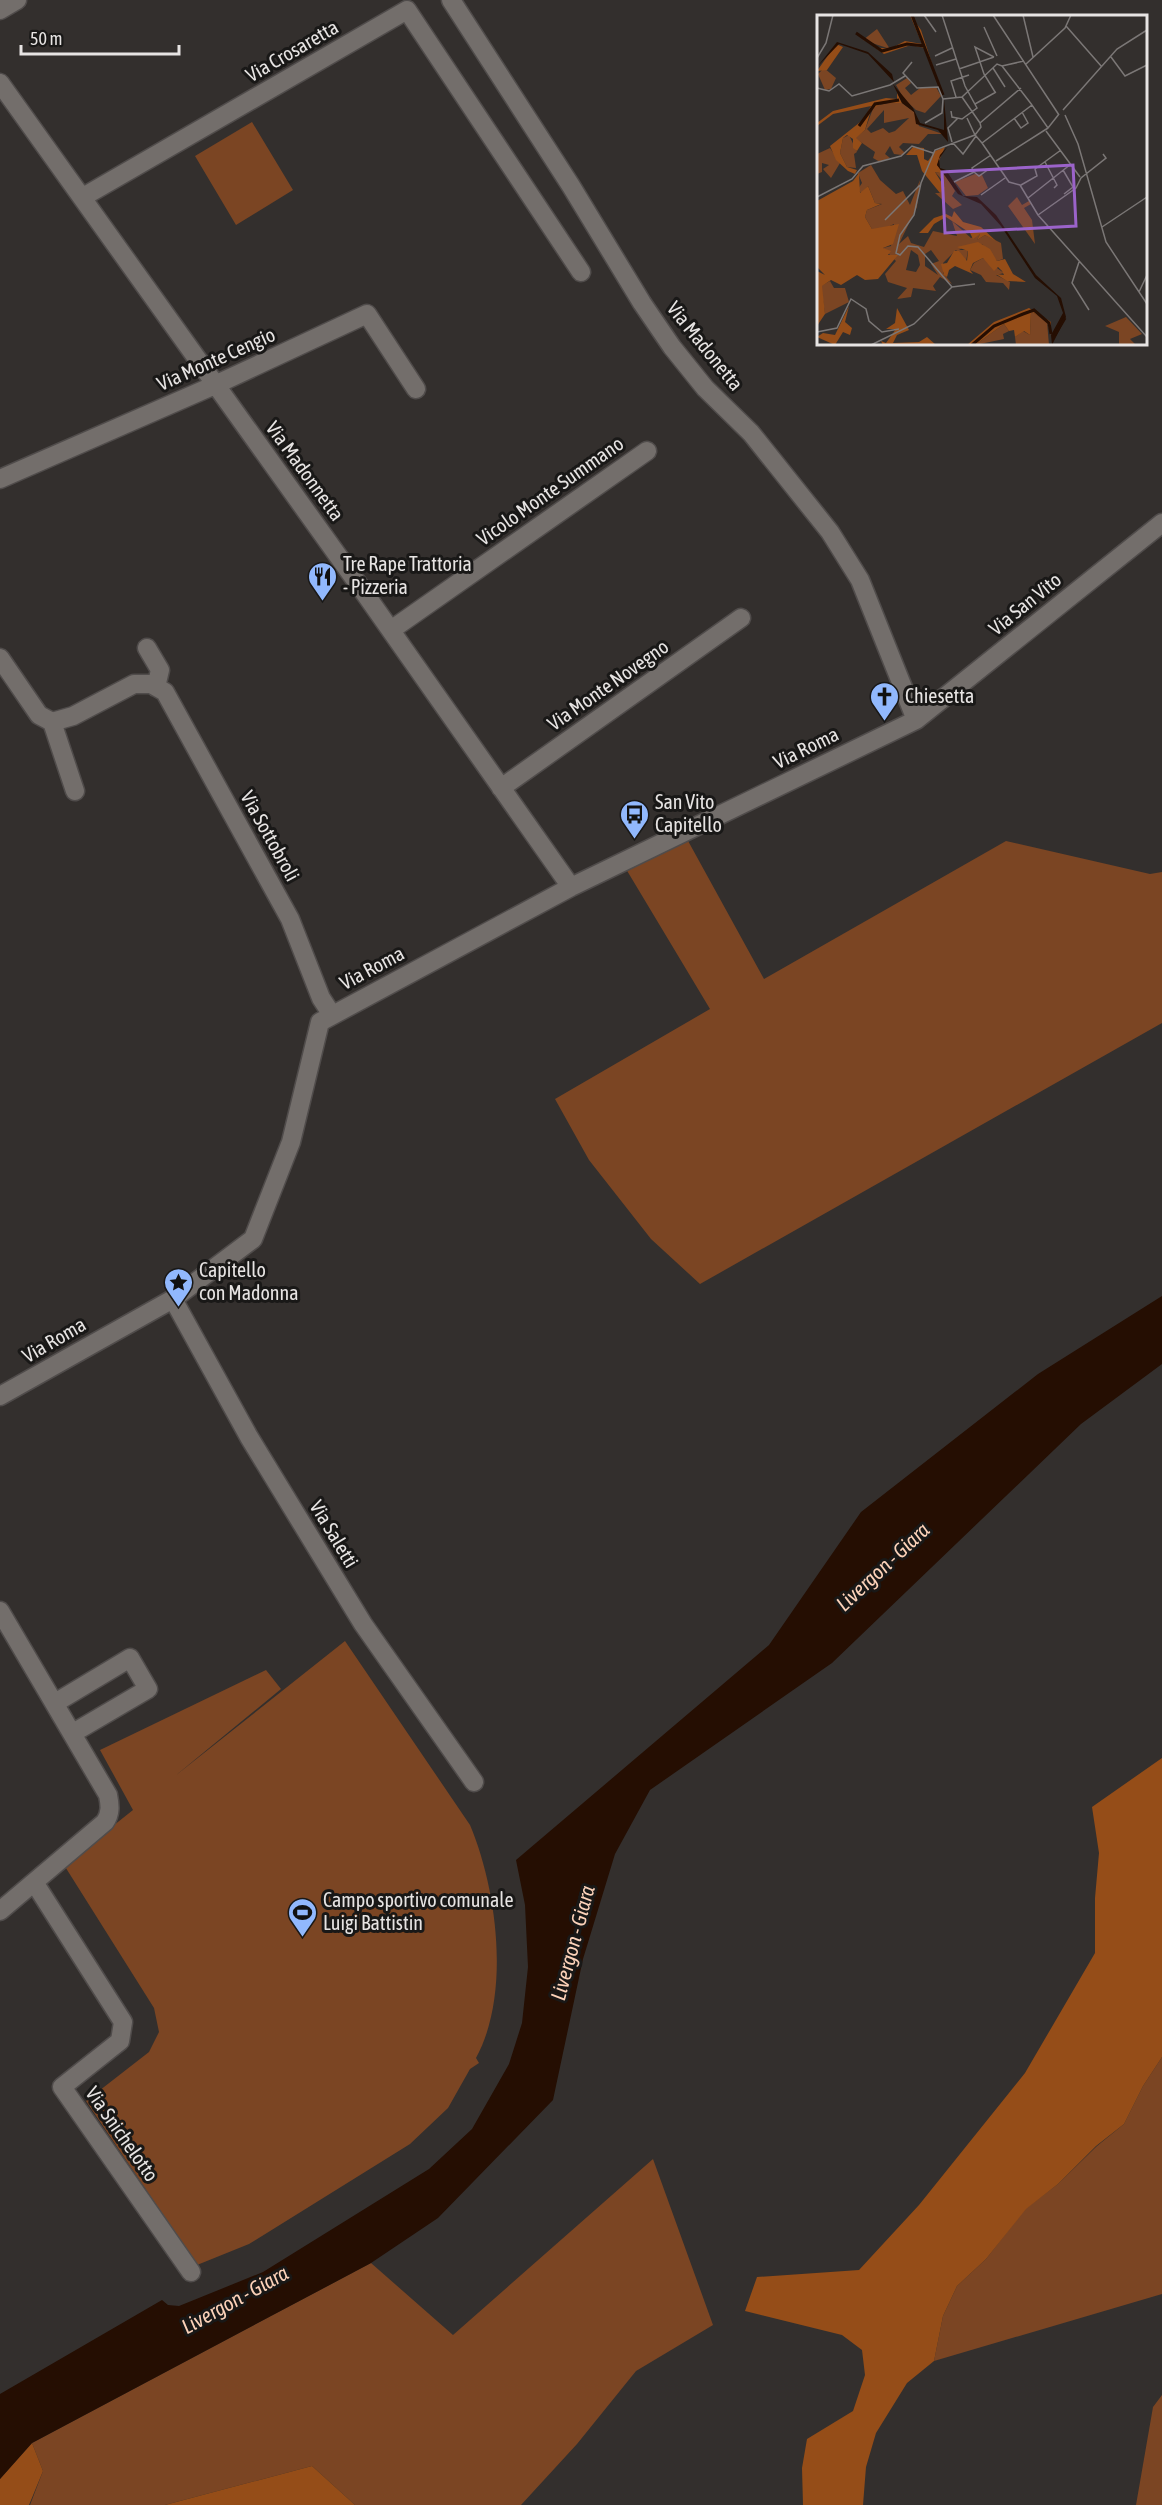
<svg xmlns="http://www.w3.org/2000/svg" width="1162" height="2505" font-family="'Asap Condensed',sans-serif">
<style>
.green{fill:#7b4523}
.forest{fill:#954d18}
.water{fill:#250e02}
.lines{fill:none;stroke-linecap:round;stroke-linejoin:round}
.street-casing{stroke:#504c4b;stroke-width:21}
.street{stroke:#736e6b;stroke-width:18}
.labels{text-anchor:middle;stroke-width:6;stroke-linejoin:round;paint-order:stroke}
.street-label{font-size:20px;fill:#e7e4e3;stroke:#191817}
.poi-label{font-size:20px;fill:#e7e4e3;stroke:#191817;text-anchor:start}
.water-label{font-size:21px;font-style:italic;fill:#fcd2b9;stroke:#191817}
.inset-river{fill:none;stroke:#250e02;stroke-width:3}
.inset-road{fill:none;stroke:#7b7776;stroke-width:1.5}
.view{fill:#9b63ca;fill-opacity:0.15;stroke:#9b63ca;stroke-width:3}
.inset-edge{fill:none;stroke:#e7e4e3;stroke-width:3}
</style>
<rect width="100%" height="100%" fill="#332f2d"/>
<!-- green -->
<path class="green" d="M252,122L293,190L236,225L195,156Z
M687,839L764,979L1006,841L1150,874L1162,872V1023L700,1284L651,1239L589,1160L555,1099L710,1009L626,869Z
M345,1641L470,1825C497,1889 511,1994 476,2058L479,2063L470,2069L448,2108L410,2144L249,2244L197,2265L86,2101L149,2052L159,2032L154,2008L64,1865L133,1810L100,1750L266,1670L281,1689L175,1776Z
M1162,2057V2294L934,2361L943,2316L957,2286L986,2259L1025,2209L1058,2184L1097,2146L1124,2124L1143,2086Z
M653,2159L713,2325L636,2371L577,2444L521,2505H355L312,2466L165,2505H30L43,2471L32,2443L371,2263L453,2335Z
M1162,2395V2505H1136L1153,2407Z"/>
<!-- forest -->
<path class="forest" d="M1162,1758V2057L1143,2086L1124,2124L1096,2146L1058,2184L1026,2209L986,2259L957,2286L943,2316L934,2361L907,2383L876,2433L866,2467L863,2505H803L802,2468L807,2439L853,2411L865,2375L862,2350L842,2335L745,2311L757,2277L859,2270L919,2205L1025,2073L1095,1953V1898L1099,1853L1092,1807Z
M32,2443L43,2471L29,2505H0V2479Z
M312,2466L355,2505H165Z"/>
<!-- water -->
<path class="water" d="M1162,1296V1364L1081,1424L832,1663L650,1790L615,1854L583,1959L553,2100L438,2218L371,2263L32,2443L0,2479V2394L162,2300L168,2305L179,2306L263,2272L429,2169L472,2129L509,2064L522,2023L528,1967L525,1905L516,1860L769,1645L861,1512L1038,1374Z"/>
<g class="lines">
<defs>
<path id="street" d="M451,0L571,186L642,303L672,347L705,388L751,433L830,532L860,580L916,720
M0,10L17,0
M0,83L361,588L571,887
M83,197L407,10L581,272
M0,479L215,385L367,314L416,389
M391,630L647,451
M147,648L160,670L156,687
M0,658L39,715L52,722L73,716L134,684H151L165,692L290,919L321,998L332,1015
M52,722L75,791
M501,788L741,618
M173,1299L249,1437L363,1624L474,1782
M0,1396L173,1299L253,1239L291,1142L320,1022L571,887L916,720L1162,523
M0,1611L108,1795C110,1805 111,1813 105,1822L0,1911
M55,1703L130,1658L148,1689L73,1733
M34,1882L123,2022L120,2041L62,2087L191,2272"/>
</defs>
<!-- street casing -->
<use href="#street" class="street-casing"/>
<!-- street -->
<use href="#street" class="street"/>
</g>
<!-- icons -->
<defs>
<symbol id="restaurant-pin" viewBox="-11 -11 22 30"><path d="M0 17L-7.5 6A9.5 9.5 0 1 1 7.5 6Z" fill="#91b8fd" stroke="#191817"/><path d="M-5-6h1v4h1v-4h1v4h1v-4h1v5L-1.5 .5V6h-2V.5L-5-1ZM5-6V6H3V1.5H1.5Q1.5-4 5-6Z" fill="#111"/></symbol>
<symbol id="church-pin" viewBox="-11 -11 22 30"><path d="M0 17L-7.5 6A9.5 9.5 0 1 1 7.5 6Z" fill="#91b8fd" stroke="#191817"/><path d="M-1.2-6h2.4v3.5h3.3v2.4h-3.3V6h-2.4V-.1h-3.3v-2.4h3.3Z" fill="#111"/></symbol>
<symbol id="bus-pin" viewBox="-11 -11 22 30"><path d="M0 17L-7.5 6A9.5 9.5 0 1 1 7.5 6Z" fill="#91b8fd" stroke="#191817"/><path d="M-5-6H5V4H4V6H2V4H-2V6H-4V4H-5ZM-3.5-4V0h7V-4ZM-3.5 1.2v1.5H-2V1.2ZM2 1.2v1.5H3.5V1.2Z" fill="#111"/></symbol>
<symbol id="sight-pin" viewBox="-11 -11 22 30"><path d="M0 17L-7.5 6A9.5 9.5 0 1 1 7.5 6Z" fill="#91b8fd" stroke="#191817"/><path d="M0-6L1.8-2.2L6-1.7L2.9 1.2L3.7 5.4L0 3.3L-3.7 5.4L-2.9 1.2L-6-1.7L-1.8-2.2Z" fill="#111"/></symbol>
<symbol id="stadium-pin" viewBox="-11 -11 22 30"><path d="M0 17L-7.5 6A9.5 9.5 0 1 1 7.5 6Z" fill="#91b8fd" stroke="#191817"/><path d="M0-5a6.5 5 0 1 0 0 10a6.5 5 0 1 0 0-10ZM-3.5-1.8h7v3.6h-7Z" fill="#111"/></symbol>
</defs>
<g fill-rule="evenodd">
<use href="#restaurant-pin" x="306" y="560" width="33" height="45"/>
<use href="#church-pin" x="868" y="680" width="33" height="45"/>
<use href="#bus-pin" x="618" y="798" width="33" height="45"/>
<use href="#sight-pin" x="162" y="1266" width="33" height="45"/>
<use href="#stadium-pin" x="286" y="1896" width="33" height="45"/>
</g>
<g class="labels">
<!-- street labels -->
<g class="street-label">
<text transform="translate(292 51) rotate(-30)" y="7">Via Crosaretta</text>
<text transform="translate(705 346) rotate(51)" y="7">Via Madonetta</text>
<text transform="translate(216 359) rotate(-24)" y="7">Via Monte Cengio</text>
<text transform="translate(305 471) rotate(54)" y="7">Via Madonnetta</text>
<text transform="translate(550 491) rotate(-35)" y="7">Vicolo Monte Summano</text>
<text transform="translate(1025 604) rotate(-39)" y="7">Via San Vito</text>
<text transform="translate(608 685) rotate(-35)" y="7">Via Monte Novegno</text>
<text transform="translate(806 748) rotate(-26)" y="7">Via Roma</text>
<text transform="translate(270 836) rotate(61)" y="7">Via Sottobroli</text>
<text transform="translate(372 968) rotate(-28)" y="7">Via Roma</text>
<text transform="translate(54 1340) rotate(-30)" y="7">Via Roma</text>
<text transform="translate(334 1534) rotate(59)" y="7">Via Saletti</text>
<text transform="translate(122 2134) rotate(55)" y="7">Via Snichelotto</text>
</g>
<!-- poi labels -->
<g class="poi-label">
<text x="343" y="571">Tre Rape Trattoria<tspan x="343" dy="23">- Pizzeria</tspan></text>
<text x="905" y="703">Chiesetta</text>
<text x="655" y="809">San Vito<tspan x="655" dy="23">Capitello</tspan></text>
<text x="199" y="1277">Capitello<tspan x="199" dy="23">con Madonna</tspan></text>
<text x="323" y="1907">Campo sportivo comunale<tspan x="323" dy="23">Luigi Battistin</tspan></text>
</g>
<!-- water labels -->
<g class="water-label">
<text transform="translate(883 1567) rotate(-43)" y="7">Livergon - Giara</text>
<text transform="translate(573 1943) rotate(-75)" y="7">Livergon - Giara</text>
<text transform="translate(235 2300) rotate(-29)" y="7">Livergon - Giara</text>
</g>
</g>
<!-- overview -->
<g transform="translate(817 15)">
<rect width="330" height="330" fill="#332f2d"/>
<path d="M60,14L73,34L46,25ZM7,53L19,63L14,74L8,75L1,59ZM90,63L94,68L88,73L94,80L103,73L119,72L124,81L108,98L99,95L87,84L79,70ZM76,87L85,88L97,97L102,111L126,119H111L102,129L86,128L82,132L88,138L85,140L77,139L73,131L68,139L73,143L63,147L56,143L58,137L38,123L48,115L57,91ZM67,95V108L92,103L78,116L72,118L66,113L54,118L50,114ZM32,120L40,137L37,139L39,153L30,152L23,138L26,123ZM13,133L23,148L14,163L6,154L12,150L5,148V157L0,159V139ZM54,150L63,165L79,179L86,176L93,190L103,165L100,192L82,229L91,221L94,228L107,232L116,216L140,221L135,206L154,223L163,219L160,225L168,220L184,228L186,244L180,246L165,229L149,231L142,235H151L149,247L139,235L126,248V258L135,269L123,262L116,271L119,276L96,273L94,282L80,284L90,273L71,267L68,259L79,246L66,233L74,231L77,209L64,215L55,214L48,202L50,195L65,189L58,188L51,171L44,178L41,174L45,168L41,158ZM94,235L101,240L103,250L99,257L89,255ZM114,235L122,246L114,249L121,260L108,251V239ZM118,157L128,159L138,176L135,181L145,190L136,194L118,178H123L125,165ZM158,159L165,160L171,173L161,180L149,181L138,167ZM200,182L205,190L212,186L214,189L207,193L215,205L218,229L191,191ZM166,243L187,258L179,260L193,267L192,275L186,268L169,267L164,260L153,255L157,248ZM13,266L17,273H28L32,287L8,299L4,271ZM214,296L230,307L232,330H199L198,322L206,316L213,320ZM309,302L325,319L313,324L319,330H302V317L288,311ZM187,309L192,316L186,319L187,324L158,330Z" fill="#7b4523" fill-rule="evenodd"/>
<path d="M93,0L104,15L120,64L108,33L94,30L67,39L57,32L73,34L88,26L105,29ZM19,29L26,32L10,55L0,56ZM80,78L85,88H65L54,95L48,115L39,123L45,128L40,136L36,133V124L30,120L26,123L23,138L30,152L40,155L38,159L31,156L19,145L13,131L47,104L54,91L16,99L0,111V108L16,96L69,83L80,84ZM96,132L107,133V144L111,146L118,136L128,132L120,150L128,159L118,157L128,173L123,178L105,156L100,140H89ZM42,158L43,178L51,171L58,188L64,189L50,195L48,202L55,214L82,209L76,229L66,233L74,236L71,240H81L61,264L48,265L40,260L24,270L14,265L5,271L8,299L0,311V256L8,260L0,252V186L36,166ZM137,196L146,207L164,212L179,226L168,220L160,225L163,219L156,224L153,218L129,202L117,209L111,218H102L117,203L129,199L135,202ZM161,227L173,234L180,246L188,244L196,259L209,267L190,266L179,259L187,260L185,256L181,252L177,256L166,243L156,248L153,255L156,259L138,251L132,255L130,262L127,260L124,249L130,248L137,236H142L150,246L151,236L140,232ZM32,291L28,307L35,313L33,320L26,317L18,330L0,322L6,318L18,320ZM80,293L92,315L80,320L76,328L102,327L110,322L119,330H66L64,326L69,328L79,314H69L78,308ZM212,293L234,307V320L230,307L214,296L213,320L207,316L198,322L197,315L192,316L187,309L158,330H150L177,307Z" fill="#954d18"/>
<path d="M20,27L51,37L75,59L77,67L51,39L22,29L0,52ZM76,69L96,93L103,108L127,115V84L131,127L121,115L99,109L97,97L85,88ZM131,131L122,144L123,153L129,155L146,181L160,182L179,200L219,260L244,283L249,302L235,330L234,320L246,298L240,281L218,263L184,211L164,189L141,179L120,150L123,140Z" fill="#250e02"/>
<path class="inset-river" d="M95,0L126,80M39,18L65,36L90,29L108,31M42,111L58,89L82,85M206,299L217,295L232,308L234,319M238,320L248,303M155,330L177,311L206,299"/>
<path class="inset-road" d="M107,0L119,17M125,0L148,71L160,93L145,104L135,102L134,96M176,0L242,100M206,0L216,42M249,11L285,52M167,12L180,41M118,41L135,33M177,42L158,32L167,59L178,77M294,42L308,61L330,50M0,43L9,28L16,0M95,47L86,58L100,73L121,72L126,84L125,98L108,108M209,49L248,13L254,0M119,50L139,44M185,51L215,90M176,53L188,72M142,54L177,42M0,73L12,76L22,69L35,81L73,70L88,61M139,82L134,66L152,60M145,82L180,49L185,51L207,46M145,82L163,108M126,84L145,82M158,89L179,77M246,95L300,34L330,15M248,100L261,129L289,227L330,289M150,103L158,120M197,103L204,113L211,108L205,97M229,116L263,162M158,120L164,112L163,108L204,73M135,127L131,113L141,103M136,128L146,139L159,121M165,128L192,167L203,170L221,200L330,322M179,146L231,113M228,147L240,170L237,173M246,155L256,172L247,179M157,157L155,153L174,140M157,157L162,161L172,154M137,167L157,157M204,170L220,161L218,154L244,135M164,180L188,163M0,182L35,164L46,151L84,141L95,131L116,138M211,183L254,149M221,200L259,173L264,163L289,143L286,139M68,205L103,170M285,212L330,182M262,247L255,268L272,295M135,272L158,269M322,277L330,260M0,317L20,313L34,284L49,294L52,306L65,317L82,314M54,330L97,309L135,272L101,232L91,231L83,240L79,238L83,220L97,200L104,168L118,135L158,120L165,128L215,90L231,113L242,99"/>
<path class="view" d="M256,150L259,211L128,218L125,157Z"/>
<rect width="330" height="330" class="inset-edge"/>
</g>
<!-- scale -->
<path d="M21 45v9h158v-9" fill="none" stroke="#e7e4e3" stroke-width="3"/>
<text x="30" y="45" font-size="18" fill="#e7e4e3" stroke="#191817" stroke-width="4.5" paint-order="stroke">50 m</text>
</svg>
